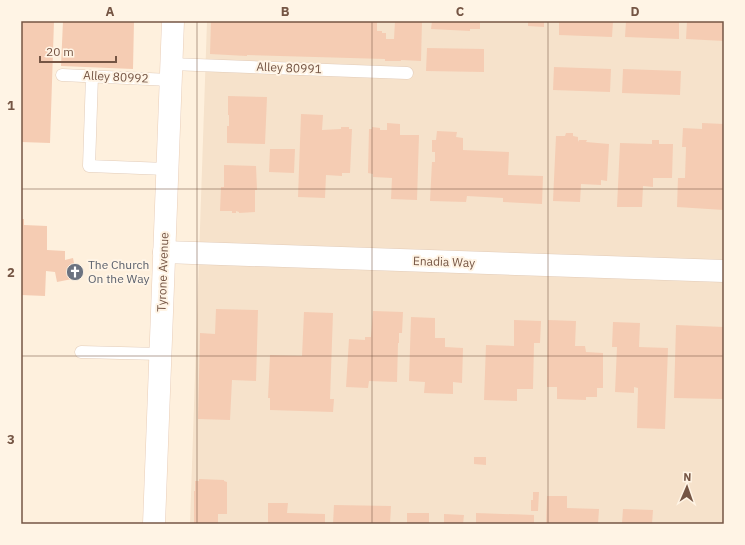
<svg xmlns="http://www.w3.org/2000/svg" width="745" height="545" font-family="'IBM Plex Sans',sans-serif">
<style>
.residential{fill:#f6e2cb}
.building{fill:#f5ccb3}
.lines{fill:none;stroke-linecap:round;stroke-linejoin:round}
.lane-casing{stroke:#e2ccb9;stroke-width:13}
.street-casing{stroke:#e2ccb9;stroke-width:23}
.secondary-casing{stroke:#e9ceb9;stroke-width:23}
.lane{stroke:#fff;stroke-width:12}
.street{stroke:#fff;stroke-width:22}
.secondary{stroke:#fff;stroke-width:22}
.grid{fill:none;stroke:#755544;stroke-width:1;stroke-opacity:0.55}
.labels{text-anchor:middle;stroke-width:4;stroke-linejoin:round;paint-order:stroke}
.street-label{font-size:12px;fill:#755544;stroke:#fff4e5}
.worship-label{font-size:12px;fill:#5b616d;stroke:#fff4e5;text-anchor:start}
.neatline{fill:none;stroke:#755544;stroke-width:1.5}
.grid-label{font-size:13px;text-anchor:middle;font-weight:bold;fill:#755544}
</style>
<rect width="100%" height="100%" fill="#fef0dd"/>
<!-- residential -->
<path class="residential" d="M207,21H724V524H190Z"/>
<!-- building -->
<path class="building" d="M21,21H54L50,143L21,142Z
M63,21H134L133,69L61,66Z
M211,21H377V31H382V33H386V39H394L395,21H422L421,61L401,60V61H385V59L247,55V56L210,54Z
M432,21H480V29H470V31L431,29Z
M528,21H544V27L528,26Z
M559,21H613L612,37L559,35Z
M626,21H679V39L625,37Z
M687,21H724V41L686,39Z
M427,48L484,49V72L426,71Z
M554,67L611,69L610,92L553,90Z
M623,69L681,71L680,95L622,93Z
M228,96L267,97L265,144L227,143V126H229V115H228Z
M301,114L323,115L322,130L341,129V127H349V129H352L350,173H342V176L326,175L325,198L298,197Z
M387,123L400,124V135H419L417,200L391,199L392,178L373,177V174L368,173L369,129H372V127L380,128V130H387Z
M702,123L724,124V210L677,207L678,178H685L686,147H682L683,128L702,129Z
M437,131L457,132L456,137L463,138V150L509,152L508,175L543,176L542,204L503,202V198L467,196L466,202L430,201L432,162H435V152H432V140H436Z
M566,133H573V136L578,137V142L579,140H587L586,142L609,144L607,181L601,180V185L581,184L580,202L553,201L556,136H565Z
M652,140H659V144H673L672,178H653V187L643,186L642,207H617L620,143L652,144Z
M270,149H295L294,173L269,172Z
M224,165L256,166L257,190H255V212L239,213V212L236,211V213H232V211H220L221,187H224Z
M21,219H24V225L47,226V250L65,251V260L73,258L77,278L57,282L55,272L46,271L45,296L21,295Z
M216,309L258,310L256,381L232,380L230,420L198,419L200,333L215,334Z
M373,311L403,312L402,333H399V343H398L397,382L369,381L368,388L346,387L349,339L365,340V337H371Z
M304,312L333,313L330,399H334L333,412L270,410V398H268L270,355L302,356Z
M411,317L435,318V338H445V347L463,348L462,383L453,382V394L424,393L425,382L409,381Z
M514,320L541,321L540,343H534L533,389H517V401L484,400L486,345L514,346Z
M548,320L576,321L575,346H585L586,352L603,353V388H597V397H586V400L557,399V387H547Z
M613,322L640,323L639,347L668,348L665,429L637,428L638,388L634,387V393L615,392L617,347H612Z
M676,325L724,327V399L674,398Z
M474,457H486V465L474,464Z
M199,479L224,480V481L227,482V514H218V524H194V491H195V481H199Z
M533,492H539L538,511H531V500H533Z
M547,496H567V508L599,509L598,524H546Z
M268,503H288L287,513L325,514V524H268Z
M334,505L391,506L390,524H333Z
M623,509L653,510L652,524H622Z
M407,513H429V524H407Z
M476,513L534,515V524H476Z
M444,514L464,515L463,524H444Z"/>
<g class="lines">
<defs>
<path id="lane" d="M171,64L407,73
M62,75L170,80
M92,76L89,166L166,169
M81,352L160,354"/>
<path id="street" d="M164,252L724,271"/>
<path id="secondary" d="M154,524L173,21"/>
</defs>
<!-- lane casing -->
<use href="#lane" class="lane-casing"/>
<!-- street casing -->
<use href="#street" class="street-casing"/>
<!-- secondary casing -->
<use href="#secondary" class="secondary-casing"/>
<!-- lane -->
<use href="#lane" class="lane"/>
<!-- street -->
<use href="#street" class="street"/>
<!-- secondary -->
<use href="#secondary" class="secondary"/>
</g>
<!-- grid -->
<path class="grid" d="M197,21V524M372,21V524M548,21V524M21,189H724M21,356H724"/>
<!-- icons -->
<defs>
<symbol id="church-disc" viewBox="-11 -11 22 22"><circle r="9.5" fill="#6b7280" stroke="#fff4e5"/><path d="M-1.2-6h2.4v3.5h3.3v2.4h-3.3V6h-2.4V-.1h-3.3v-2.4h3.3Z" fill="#fff"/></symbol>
</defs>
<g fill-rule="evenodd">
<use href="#church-disc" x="65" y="262" width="20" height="20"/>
</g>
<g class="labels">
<!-- street labels -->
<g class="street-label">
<text transform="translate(289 68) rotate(2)" y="4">Alley 80991</text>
<text transform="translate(116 77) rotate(3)" y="4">Alley 80992</text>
<text transform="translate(444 262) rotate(2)" y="4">Enadia Way</text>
<text transform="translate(163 272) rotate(-88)" y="4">Tyrone Avenue</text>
</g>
<!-- worship labels -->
<g class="worship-label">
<text x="88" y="269">The Church<tspan x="88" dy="14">On the Way</tspan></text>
</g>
</g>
<!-- border -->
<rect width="745" height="545" fill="none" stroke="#fff4e5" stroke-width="44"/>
<!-- north arrow -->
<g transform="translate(687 487) rotate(2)" stroke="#fff4e5" stroke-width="3" paint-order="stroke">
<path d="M0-3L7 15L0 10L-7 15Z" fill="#755544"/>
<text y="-6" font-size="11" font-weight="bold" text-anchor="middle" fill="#755544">N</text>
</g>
<!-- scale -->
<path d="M40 56v6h76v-6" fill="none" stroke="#755544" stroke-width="2"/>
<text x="46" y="56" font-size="12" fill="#755544" stroke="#fff4e5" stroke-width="3" paint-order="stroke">20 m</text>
<rect x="22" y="22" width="701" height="501" class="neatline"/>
<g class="grid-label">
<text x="110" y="16">A</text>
<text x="285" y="16">B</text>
<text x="460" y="16">C</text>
<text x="635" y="16">D</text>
<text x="11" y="110">1</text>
<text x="11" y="277">2</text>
<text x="11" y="444">3</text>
</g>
</svg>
